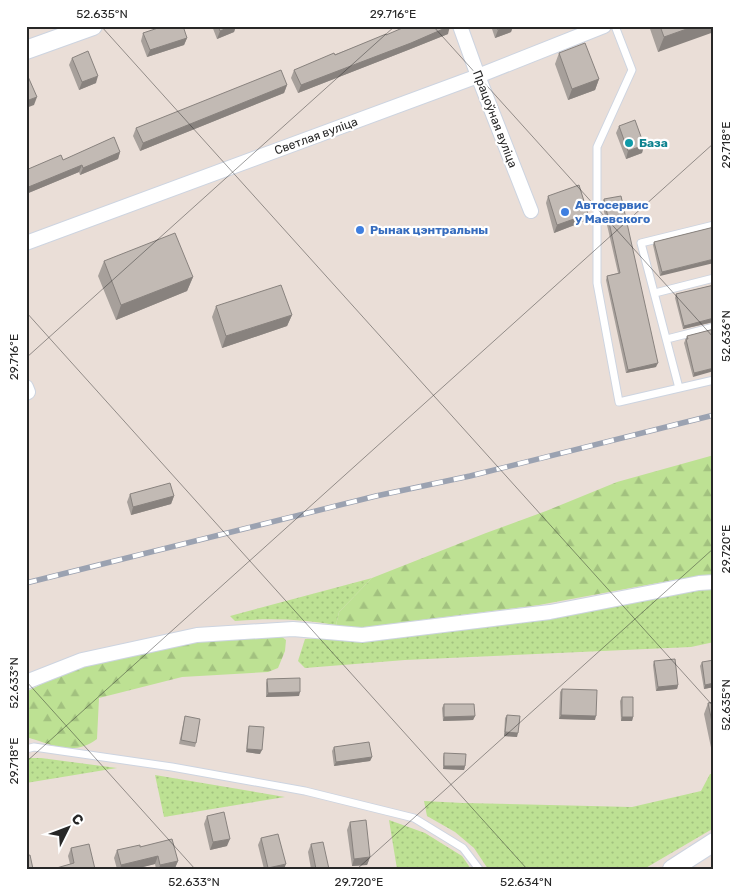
<svg xmlns="http://www.w3.org/2000/svg" width="740" height="895" font-family="Rubik,sans-serif">
<style>
.grass{fill:url(#grass-dots)}
.forest{fill:url(#forest-firs)}
.lines{fill:none;stroke-linecap:round;stroke-linejoin:round}
.service-casing{stroke:#cdd4e0;stroke-width:9}
.minor-casing{stroke:#cdd4e0;stroke-width:16}
.tertiary-casing{stroke:#cdd4e0;stroke-width:20}
.service{stroke:#fff;stroke-width:7}
.minor{stroke:#fff;stroke-width:14}
.tertiary{stroke:#fff;stroke-width:18}
.rail-casing{stroke:#9ba2b1;stroke-width:5.5}
.rail{stroke:#fff;stroke-width:4;stroke-dasharray:11;stroke-linecap:butt}
.wall{fill:#a7a09b}
.shaded-wall{fill:#88827e}
.building{fill:#c2bab4;stroke:#88827e}
.ticks{fill:none;stroke:#272727;stroke-width:1;stroke-opacity:0.45}
.culture-dot{fill:#0f9aa8;stroke:#fff;stroke-width:2}
.shop-dot{fill:#3f7fe0;stroke:#fff;stroke-width:2}
.labels{text-anchor:middle;stroke-width:4.5;stroke-linejoin:round;paint-order:stroke}
.street-label{font-size:12px;fill:#272727;stroke:#fff}
.culture-label{font-size:12px;font-weight:bold;fill:#0d838f;stroke:#fff;text-anchor:start}
.shop-label{font-size:12px;font-weight:bold;fill:#366cbe;stroke:#fff;text-anchor:start}
.neatline{fill:none;stroke:#272727;stroke-width:2}
.ticks-label{font-size:12px;text-anchor:middle;fill:#272727}
</style>
<defs>
<pattern id="grass-dots" width="8" height="8" patternUnits="userSpaceOnUse" patternTransform="scale(1.25)"><rect width="8" height="8" fill="#bde193"/><path d="M2 2h.1M6 6h.1" fill="none" stroke="#a2c17f" stroke-width="1.8" stroke-linecap="round"/></pattern>
<pattern id="forest-firs" width="22" height="20" patternUnits="userSpaceOnUse" patternTransform="scale(1.25)"><rect width="22" height="20" fill="#bde193"/><path d="M5 1l3.5 6h-7zM16 11l3.5 6h-7z" fill="#a2c17f"/></pattern>
</defs>
<rect width="100%" height="100%" fill="#eaded7"/>
<!-- grass -->
<path class="grass" d="M372,578L339,612L336,625C302,619 269,618 235,621L230,616Z
M706,589H714V642L691,647L405,660L305,668L298,661L305,639L470,629Z
M26,758H41L117,768L26,783Z
M710,774H713L714,779V828L644,869H488L474,848L455,832L427,816L424,801L463,803L632,807L701,791Z
M155,775L285,797L164,817Z
M389,820L425,833L462,856L471,869H397Z"/>
<!-- forest -->
<path class="forest" d="M714,455V577L679,579L539,605L358,628L336,625L339,612L372,578L486,533L546,511L617,482Z
M277,633L286,640L285,651L278,668L268,672L182,677L99,698L97,739C74,757 51,744 26,737V692L75,667L195,638Z"/>
<g class="lines">
<defs>
<path id="service" d="M615,26L632,70L597,147V283L619,402L714,380
M655,293L714,278
M667,339L714,327
M679,388L641,243L714,225
M26,749L34,747L172,767L305,791L414,818L463,848L479,869"/>
<path id="minor" d="M460,26L478,76L531,211
M26,243L478,76L604,26
M26,387L28,392L26,393
M26,682L82,660L197,635L293,629L362,635L550,612L699,583L714,582"/>
<path id="tertiary" d="M26,50L93,26
M672,869L714,842"/>
</defs>
<!-- service casing -->
<use href="#service" class="service-casing"/>
<!-- minor casing -->
<use href="#minor" class="minor-casing"/>
<!-- tertiary casing -->
<use href="#tertiary" class="tertiary-casing"/>
<!-- service -->
<use href="#service" class="service"/>
<!-- minor -->
<use href="#minor" class="minor"/>
<!-- tertiary -->
<use href="#tertiary" class="tertiary"/>
<defs>
<path id="rail" d="M26,583L376,496L470,476L714,415"/>
</defs>
<!-- rail casing -->
<use href="#rail" class="rail-casing"/>
<!-- rail -->
<use href="#rail" class="rail"/>
</g>
<!-- wall -->
<path class="wall" d="M212,26H236L234,32L217,39Z
M491,26H513L511,32L495,38Z
M649,26H714L658,52Z
M143,33L187,38L184,45L147,57L141,41Z
M448,34L408,50L298,93L291,78L294,70L386,35Z
M559,53L599,79L595,90L568,100L555,64Z
M72,58L96,83L79,90L69,65Z
M287,85L284,93L140,151L133,136L136,128Z
M619,126L644,145L642,153L626,159L616,133Z
M120,152L118,159L80,175L79,172L26,194V170L63,160Z
M548,196L585,221L554,233L546,203Z
M604,199L656,367L626,373L606,280L607,276L618,273L602,203Z
M714,227L660,276L653,245L654,242Z
M104,261L193,277L187,291L116,320L98,276Z
M714,285V322L683,329L675,298L676,294Z
M216,306L292,315L287,326L222,348L212,317Z
M714,329L693,377L684,343L687,336Z
M130,494L174,496L171,504L131,515L127,502Z
M654,661L678,685L677,689L656,691L653,665Z
M702,662L714,687L704,689L700,666Z
M267,679L299,696L266,697V683Z
M562,689L595,720L559,719L560,692Z
M622,697L633,717L632,721H621L620,701Z
M714,702V762L704,714L708,703Z
M444,704L475,716L473,720L443,721L442,708Z
M507,715L517,737L504,736L505,718Z
M185,716L196,743L195,747L179,744L184,720Z
M249,726L260,754L246,752L248,730Z
M334,747L372,757L370,761L334,766L332,751Z
M444,753L465,766L464,770L443,769V757Z
M207,816L227,846L210,850L204,824Z
M350,822L370,857L367,865L352,866L347,830Z
M261,838L284,869H264L258,845Z
M311,844L329,869H311L308,852Z
M140,847L178,861L175,868L156,869L155,864L135,869H117L114,858L117,850Z
M71,848L95,869L70,864L68,856Z"/>
<!-- shaded-wall -->
<path class="shaded-wall" d="M232,26H236L234,32L217,39L220,31Z
M450,26L448,34L408,50L298,93L301,85Z
M508,26H513L511,32L495,38L498,30Z
M695,26H714V32L658,52L664,37Z
M187,38L184,45L147,57L150,50Z
M98,76L96,83L79,90L82,82Z
M599,79L595,90L568,100L572,89Z
M287,85L284,93L140,151L143,143Z
M37,97L34,105L26,108V101Z
M644,145L642,153L626,159L628,151Z
M120,152L118,159L80,175L83,168Z
M82,165L79,172L26,194V188Z
M588,214L585,221L554,233L557,225Z
M714,259V263L660,276L662,272Z
M193,277L187,291L116,320L121,305Z
M292,315L287,326L222,348L226,336Z
M714,318L713,322L683,329L684,326Z
M658,363L656,367L626,373L628,370Z
M714,368V371L693,377L694,373Z
M174,496L171,504L131,515L133,507Z
M714,683V687L704,689L705,685Z
M678,685L677,689L656,691L658,687Z
M300,692L299,696L266,697L268,693Z
M561,715L596,716L595,720L559,719Z
M475,716L473,720L443,721L444,717Z
M622,717H633L632,721H621Z
M505,732L518,733L517,737L504,736Z
M247,749L262,750L260,754L246,752Z
M372,757L370,761L334,766L336,762Z
M444,766H465L464,770L443,769Z
M230,839L227,846L210,850L213,842Z
M158,856L155,864L135,869H120L121,865Z
M370,857L367,865L352,866L354,859Z
M178,861L175,868L159,869L160,865Z
M286,864L284,869H268V868Z"/>
<!-- building -->
<path class="building" d="M164,26H183L187,38L150,50L143,33Z
M218,26H232L220,31Z
M407,26H450L411,43L301,85L294,70L334,53L335,55L386,34V35Z
M496,26H508L498,30Z
M660,26H695L664,37Z
M585,43L599,79L572,89L559,53Z
M88,51L98,76L82,82L72,58Z
M281,70L287,85L143,143L136,128Z
M26,72L37,97L26,101Z
M635,120L644,145L628,151L619,126Z
M114,137L120,152L83,168L82,165L26,188V170L61,155L63,160Z
M579,185L588,214L557,225L548,196Z
M621,196L658,363L628,370L607,276L620,273L604,199Z
M714,227V259L662,272L654,242Z
M175,233L193,277L121,305L104,261Z
M281,285L292,315L226,336L216,306Z
M714,285V318L684,326L676,294Z
M714,329V368L694,373L686,339H688L687,336Z
M170,483L174,496L133,507L130,494Z
M675,659L678,685L658,687L654,661Z
M714,660V683L705,685L702,662Z
M300,678V692L268,693L267,679Z
M562,689L597,690L596,716L561,715Z
M622,697H633V717H622Z
M714,702V731L708,703Z
M444,704H474L475,716L444,717Z
M507,715L520,716L518,733L505,732Z
M185,716L200,719L196,743L181,740Z
M249,726L264,727L262,750L247,749Z
M369,742L372,757L336,762L334,747Z
M444,753L466,754L465,766H444Z
M224,812L230,839L213,842L207,816Z
M366,820L370,857L354,859L350,822Z
M278,834L286,864L268,868L261,838Z
M172,839L178,861L160,865L158,856L121,865L117,850L140,845V847Z
M323,842L329,869H316L311,844Z
M89,844L95,869H53L74,863L71,848Z
M30,855L33,869H26V856Z"/>
<!-- ticks -->
<path class="ticks" d="M101,26L714,707M433,26L714,338M26,312L527,869M26,358L395,26M26,681L195,869M26,762L714,143M357,869L714,548"/>
<!-- markers -->
<circle class="culture-dot" cx="629" cy="143" r="5"/>
<g class="shop-dot">
<circle cx="565" cy="212" r="5"/>
<circle cx="360" cy="230" r="5"/>
</g>
<g class="labels">
<!-- street labels -->
<g class="street-label">
<text transform="translate(495 119) rotate(69)" y="4">Працоўная вуліца</text>
<text transform="translate(316 136) rotate(-20)" y="4">Светлая вуліца</text>
</g>
<!-- culture labels -->
<g class="culture-label">
<text x="639" y="147">База</text>
</g>
<!-- shop labels -->
<g class="shop-label">
<text x="575" y="209">Автосервис<tspan x="575" dy="14">у Маевского</tspan></text>
<text x="370" y="234">Рынак цэнтральны</text>
</g>
</g>
<!-- border -->
<rect width="740" height="895" fill="none" stroke="#ffffff" stroke-width="55"/>
<!-- north arrow -->
<g transform="translate(68 828) rotate(48)" stroke="#ffffff" stroke-width="4" paint-order="stroke">
<path d="M0-4L9 19L0 12L-9 19Z" fill="#272727"/>
<text y="-8" font-size="14" font-weight="bold" text-anchor="middle" fill="#272727">С</text>
</g>
<rect x="28" y="28" width="684" height="840" class="neatline"/>
<g class="ticks-label">
<text x="102" y="18">52.635°N</text>
<text x="393" y="18">29.716°E</text>
<text transform="translate(726 145) rotate(-90)" y="4">29.718°E</text>
<text transform="translate(726 336) rotate(-90)" y="4">52.636°N</text>
<text transform="translate(14 357) rotate(-90)" y="4">29.716°E</text>
<text transform="translate(726 549) rotate(-90)" y="4">29.720°E</text>
<text transform="translate(14 683) rotate(-90)" y="4">52.633°N</text>
<text transform="translate(726 705) rotate(-90)" y="4">52.635°N</text>
<text transform="translate(14 761) rotate(-90)" y="4">29.718°E</text>
<text x="194" y="886">52.633°N</text>
<text x="359" y="886">29.720°E</text>
<text x="526" y="886">52.634°N</text>
</g>
</svg>
